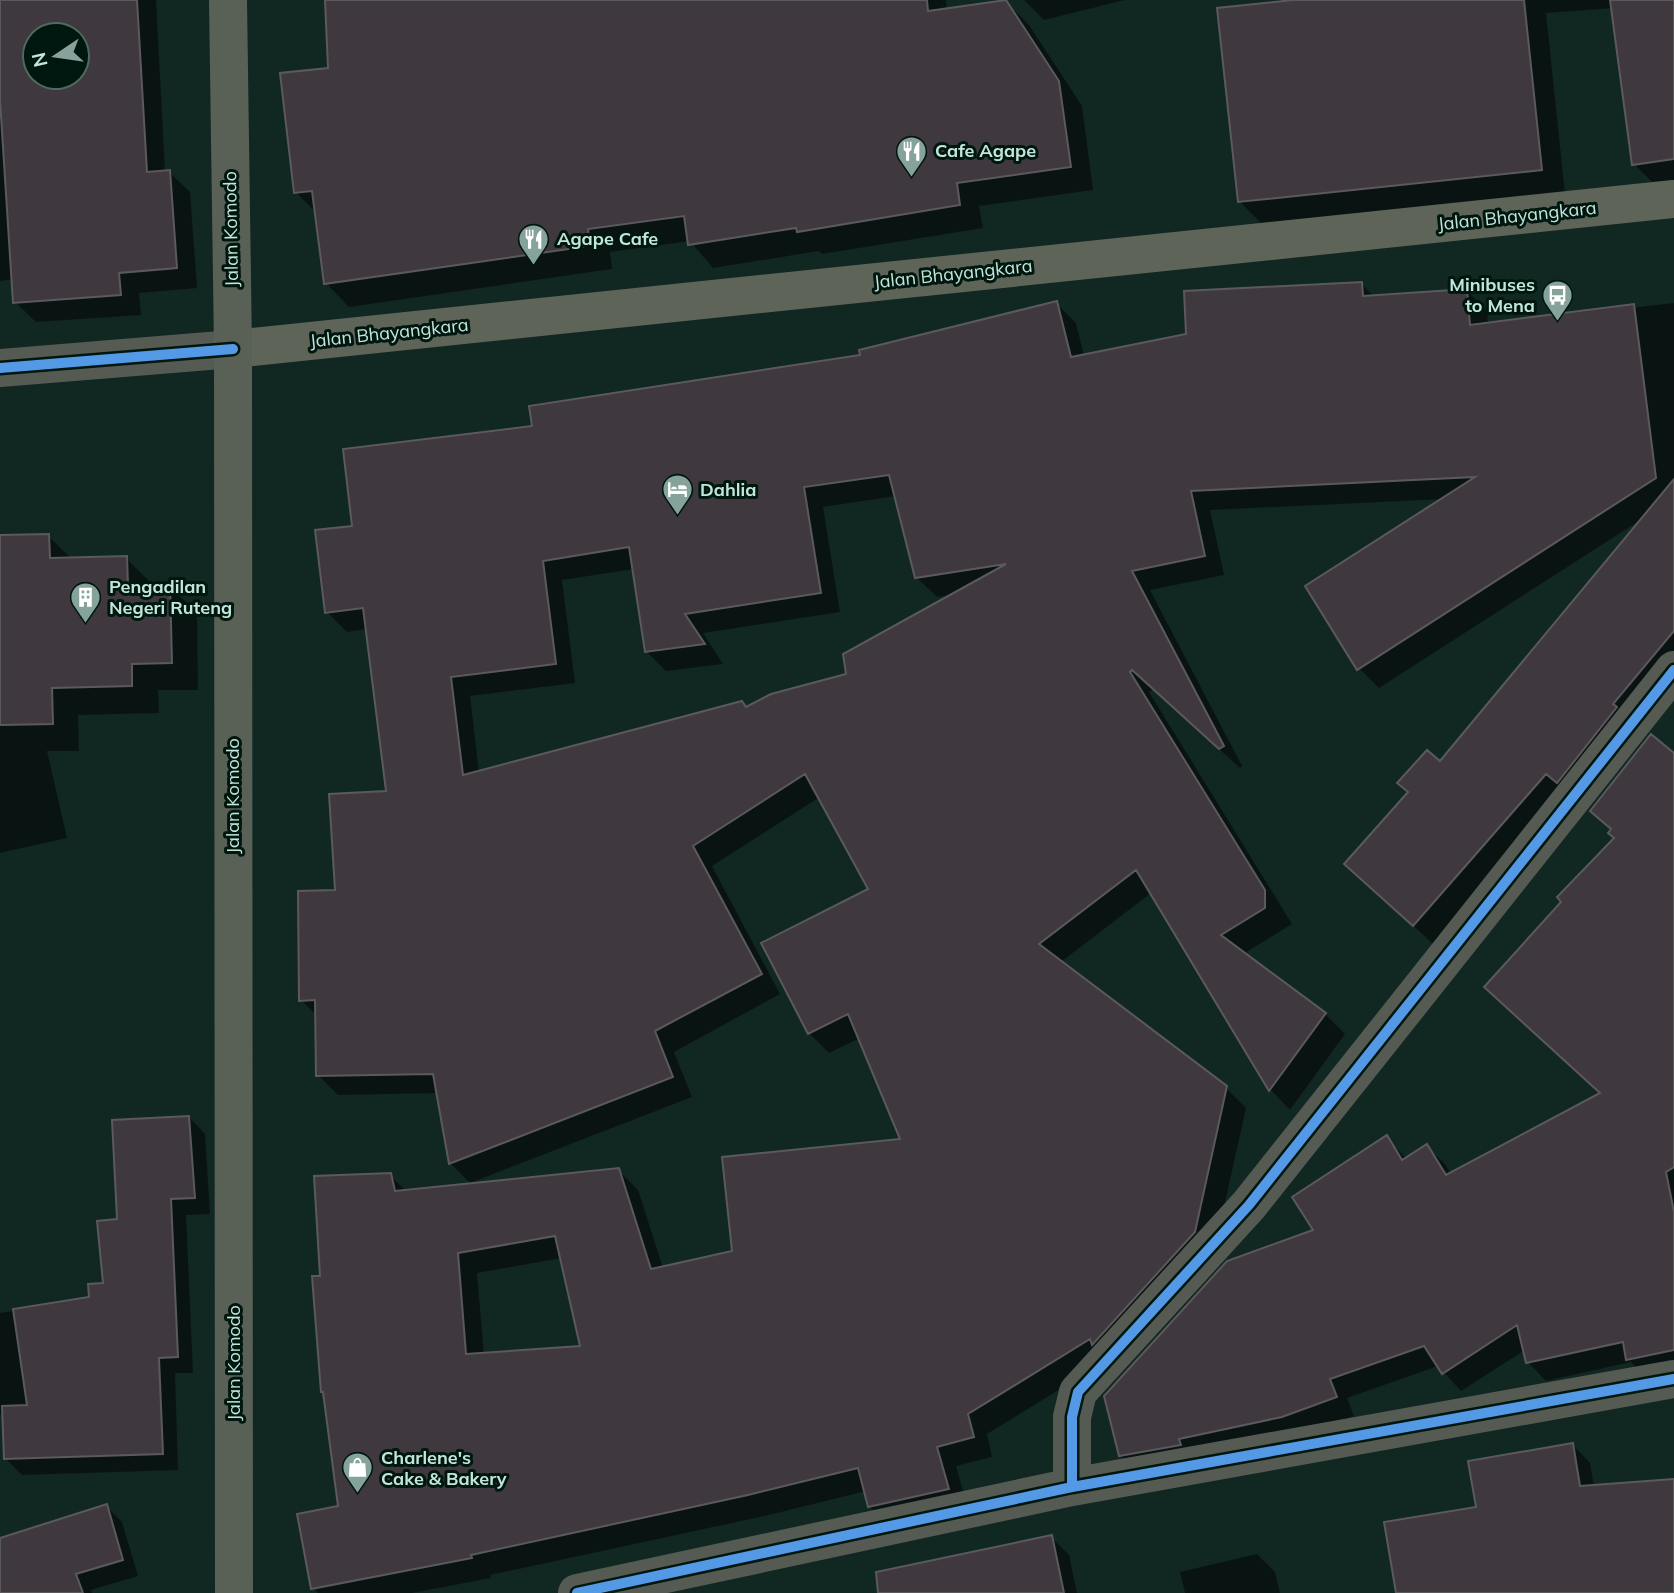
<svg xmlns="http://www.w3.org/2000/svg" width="1674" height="1593" font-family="Mulish,sans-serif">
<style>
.shadow{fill:#0007;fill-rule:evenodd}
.building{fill:#3f393f;stroke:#5b595c;stroke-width:2;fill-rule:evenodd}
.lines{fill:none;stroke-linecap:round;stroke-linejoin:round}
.minor{stroke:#555a53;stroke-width:38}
.major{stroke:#5f6458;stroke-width:38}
.highway{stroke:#596055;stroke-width:38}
.cycleway-casing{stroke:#001710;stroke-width:15}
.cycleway{stroke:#5399e6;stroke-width:10}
.labels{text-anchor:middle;stroke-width:6;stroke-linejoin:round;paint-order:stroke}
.poi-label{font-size:18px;font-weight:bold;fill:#c3e6da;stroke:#001710;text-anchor:start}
.street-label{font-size:18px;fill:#c3e6da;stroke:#001710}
</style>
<rect width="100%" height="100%" fill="#112722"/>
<!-- shadow -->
<path class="shadow" d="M0,0H156L165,172H169L190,192L197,288L139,293L141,315L36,322L15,302L14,279L0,281ZM35,35H77V77H35Z
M327,0H946L947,10L1005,1L1029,25L1082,106L1093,190L979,206L983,228L822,254L819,251L713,268L690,241L610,252L612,269L349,307L326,283L317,213L295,192L330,70Z
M1024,0H1125L1044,20Z
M1309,0H1674V186L1658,188L1634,164L1613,8L1546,13L1565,194L1264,226L1239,201Z
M1361,283L1374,297L1467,291L1487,311L1488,324L1674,303V675L1433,944L1367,883L1440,764L1642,519L1379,688L1359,668L1444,499L1210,510L1224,575L1150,590L1242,766L1240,768L1153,689L1149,692L1292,924L1243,954L1325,1014L1345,1034L1290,1110L1271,1090L1151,893L1061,962L1226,1088L1246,1108L1214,1252L1109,1359L987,1434L992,1457L956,1466L968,1509L890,1527L870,1507L866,1491L769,1515L490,1575L491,1578L412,1593H318L313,1588L340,1507L325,1394L322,1277L390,1175L407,1192L618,1170L638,1190L663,1268L733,1252L903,1140L860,1038L829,1053L809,1033L870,889L820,797L712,866L780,994L674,1052L692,1097L470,1183L450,1163L438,1093L338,1095L318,1075L317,1016L301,1000L337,892L388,792L367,629L347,632L327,612L354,527L534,427L862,356L1056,303L1076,323L1084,356L1188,335ZM896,496L916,577L937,597L952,595L848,675L747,709L479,772L470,696L575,683L562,580L634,569L646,651L666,671L723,664L703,633L840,612L823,507ZM562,1258L583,1348L484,1355L477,1273Z
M48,536L72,559L126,558L153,585L170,586L197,613L198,690H158L159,713L78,715L79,751H47L67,838L0,853V537Z
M1674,756V1371L1646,1377L1631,1362L1546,1381L1528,1362L1525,1350L1461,1391L1438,1366L1347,1398L1354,1416L1301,1435L1139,1474L1120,1455L1316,1231L1386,1138L1407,1159L1426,1146L1445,1164L1451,1174L1602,1094L1564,902L1616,839L1612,830L1592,811Z
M189,1117L205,1134L210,1214L186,1215L193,1373H175L178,1470L22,1475L6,1459L4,1414L0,1415V1313L91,1299L105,1285L119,1220Z
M1573,1445L1590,1463L1594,1487L1674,1481V1593H1398L1478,1508Z
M106,1506L122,1522L138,1576L91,1590L92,1593H0V1539Z
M1051,1537L1069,1555L1077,1593H968Z
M1257,1554L1275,1572L1280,1593H1185L1180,1572Z"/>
<!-- building -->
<path class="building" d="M0,0H137L147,172L170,170L177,268L119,273L121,295L13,303L0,100ZM35,35H77V77H35Z
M325,0H927L928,11L1006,0L1059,81L1071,167L957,183L960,205L797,232L796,228L688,245L684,216L588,229L590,246L324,284L312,191L294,193L280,73L328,68Z
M1293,0H1524L1542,170L1238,202L1217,8Z
M1610,0H1674V159L1632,165Z
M1362,282L1363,296L1467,289L1470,325L1634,304L1656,478L1357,670L1305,586L1475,477L1191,491L1205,556L1132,571L1224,746L1219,749L1132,670L1130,672L1265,890V908L1221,935L1326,1013L1269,1091L1136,870L1039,944L1227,1086L1195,1232L1092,1345L1090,1339L968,1414L974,1437L937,1447L949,1489L868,1507L858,1468L748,1495L471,1555L472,1558L311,1589L297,1514L338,1506L323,1392H321L312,1276H320L314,1176L391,1173L395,1191L619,1168L651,1269L732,1251L722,1157L900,1139L848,1014L808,1034L761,943L868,889L805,774L693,846L762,974L655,1031L673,1077L449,1164L433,1074L316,1076L315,1000L299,1001L298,891L335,890L329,794L386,791L363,608L325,613L315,530L352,526L343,449L532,426L529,406L860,355L859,350L1057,301L1071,357L1186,334L1184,291ZM889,475L915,578L1006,564L843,654L846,674L771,694L746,707L742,701L463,775L451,677L556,664L543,561L629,547L645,652L705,644L685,614L821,593L804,487ZM555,1236L580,1346L466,1354L458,1253Z
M1674,479V631L1613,704L1617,707L1557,783L1546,774L1413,926L1344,864L1408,792L1397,783L1427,750L1440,761Z
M49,534L50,558L127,556L128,585L170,584L172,663L132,664V686L52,688L53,724L0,725V535Z
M1651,734L1674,753V1167L1666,1172L1674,1212V1350L1626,1360L1623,1342L1526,1363L1517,1325L1442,1374L1424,1346L1330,1379L1337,1397L1282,1417L1179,1439L1181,1445L1119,1456L1104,1396L1227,1261L1313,1230L1292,1197L1387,1135L1402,1160L1427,1144L1446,1175L1600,1093L1484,987L1561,902L1557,897L1614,838L1608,833L1611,829L1590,811Z
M189,1116L195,1198L171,1199L178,1357L159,1358L163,1454L4,1459L2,1406L27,1405L13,1309L89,1297L88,1284L103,1283L97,1221L117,1219L112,1120Z
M1573,1443L1580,1486L1674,1479V1593H1396L1384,1522L1476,1507L1468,1461Z
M107,1504L123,1560L76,1574L83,1593H0V1538Z
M1052,1535L1064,1593H878L876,1572Z"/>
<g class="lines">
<!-- minor -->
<path class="minor" d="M0,368L233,349
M1072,1487V1417L1078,1392L1249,1205L1674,670
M577,1593L1072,1487L1674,1379"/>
<!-- major -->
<path class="major" d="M233,349L1674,199"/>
<!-- highway -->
<path class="highway" d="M228,0L233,349L234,1593"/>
<defs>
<path id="cycleway" d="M0,368L233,349
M1072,1487V1417L1078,1392L1249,1205L1674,670
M577,1593L1072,1487L1674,1379"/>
</defs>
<!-- cycleway casing -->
<use href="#cycleway" class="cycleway-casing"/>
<!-- cycleway -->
<use href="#cycleway" class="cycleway"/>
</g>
<!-- icons -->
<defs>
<symbol id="restaurant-pin" viewBox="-11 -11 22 30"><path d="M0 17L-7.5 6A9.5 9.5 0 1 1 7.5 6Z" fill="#85a39a" stroke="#001710"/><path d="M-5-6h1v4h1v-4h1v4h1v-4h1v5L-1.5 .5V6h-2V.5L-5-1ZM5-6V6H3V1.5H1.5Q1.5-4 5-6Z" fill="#fff"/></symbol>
<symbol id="bus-pin" viewBox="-11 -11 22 30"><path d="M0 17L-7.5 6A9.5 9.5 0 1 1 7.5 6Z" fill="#85a39a" stroke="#001710"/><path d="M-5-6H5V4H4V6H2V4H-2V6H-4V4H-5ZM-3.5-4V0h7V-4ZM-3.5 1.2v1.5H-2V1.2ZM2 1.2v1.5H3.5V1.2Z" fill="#fff"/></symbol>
<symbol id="hotel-pin" viewBox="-11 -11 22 30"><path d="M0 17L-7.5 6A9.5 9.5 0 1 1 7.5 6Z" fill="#85a39a" stroke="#001710"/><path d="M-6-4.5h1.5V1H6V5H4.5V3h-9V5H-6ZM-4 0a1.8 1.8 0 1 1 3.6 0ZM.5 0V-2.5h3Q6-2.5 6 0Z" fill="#fff"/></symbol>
<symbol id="building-pin" viewBox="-11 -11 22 30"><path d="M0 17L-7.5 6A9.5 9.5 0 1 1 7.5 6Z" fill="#85a39a" stroke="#001710"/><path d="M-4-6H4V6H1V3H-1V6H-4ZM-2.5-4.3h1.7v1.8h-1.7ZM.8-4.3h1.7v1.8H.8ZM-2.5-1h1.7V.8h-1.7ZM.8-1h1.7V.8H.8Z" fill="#fff"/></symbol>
<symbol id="shop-pin" viewBox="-11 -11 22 30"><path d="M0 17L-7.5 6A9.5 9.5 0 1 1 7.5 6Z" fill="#85a39a" stroke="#001710"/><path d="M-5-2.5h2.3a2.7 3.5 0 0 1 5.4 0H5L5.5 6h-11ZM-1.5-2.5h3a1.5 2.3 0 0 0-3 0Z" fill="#fff"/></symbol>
</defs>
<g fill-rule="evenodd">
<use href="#restaurant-pin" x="894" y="134" width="35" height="47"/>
<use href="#restaurant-pin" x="516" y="222" width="35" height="47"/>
<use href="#bus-pin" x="1540" y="278" width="35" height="47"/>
<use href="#hotel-pin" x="660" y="472" width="35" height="47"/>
<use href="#building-pin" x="68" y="580" width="35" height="47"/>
<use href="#shop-pin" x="340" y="1450" width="35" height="47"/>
</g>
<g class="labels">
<!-- poi labels -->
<g class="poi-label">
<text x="935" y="157">Cafe Agape</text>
<text x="557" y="245">Agape Cafe</text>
<text x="1535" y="291" text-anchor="end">Minibuses<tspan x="1535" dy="21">to Mena</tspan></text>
<text x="700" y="496">Dahlia</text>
<text x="109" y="593">Pengadilan<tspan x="109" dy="21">Negeri Ruteng</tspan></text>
<text x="381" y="1464">Charlene's<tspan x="381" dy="21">Cake &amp; Bakery</tspan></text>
</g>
<!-- street labels -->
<g class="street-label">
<text transform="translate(1517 216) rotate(-6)" y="6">Jalan Bhayangkara</text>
<text transform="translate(231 229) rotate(-91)" y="6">Jalan Komodo</text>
<text transform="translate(953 274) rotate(-6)" y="6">Jalan Bhayangkara</text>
<text transform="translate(389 333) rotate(-6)" y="6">Jalan Bhayangkara</text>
<text transform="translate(233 796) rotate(-90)" y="6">Jalan Komodo</text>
<text transform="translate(234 1363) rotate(-90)" y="6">Jalan Komodo</text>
</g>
</g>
<!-- north arrow -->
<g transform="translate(56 56) rotate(257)"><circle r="33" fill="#001710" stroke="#4e6a61" stroke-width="2"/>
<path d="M0-5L12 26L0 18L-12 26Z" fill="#85a39a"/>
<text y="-10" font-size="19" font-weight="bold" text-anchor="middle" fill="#c3e6da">N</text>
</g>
</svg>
